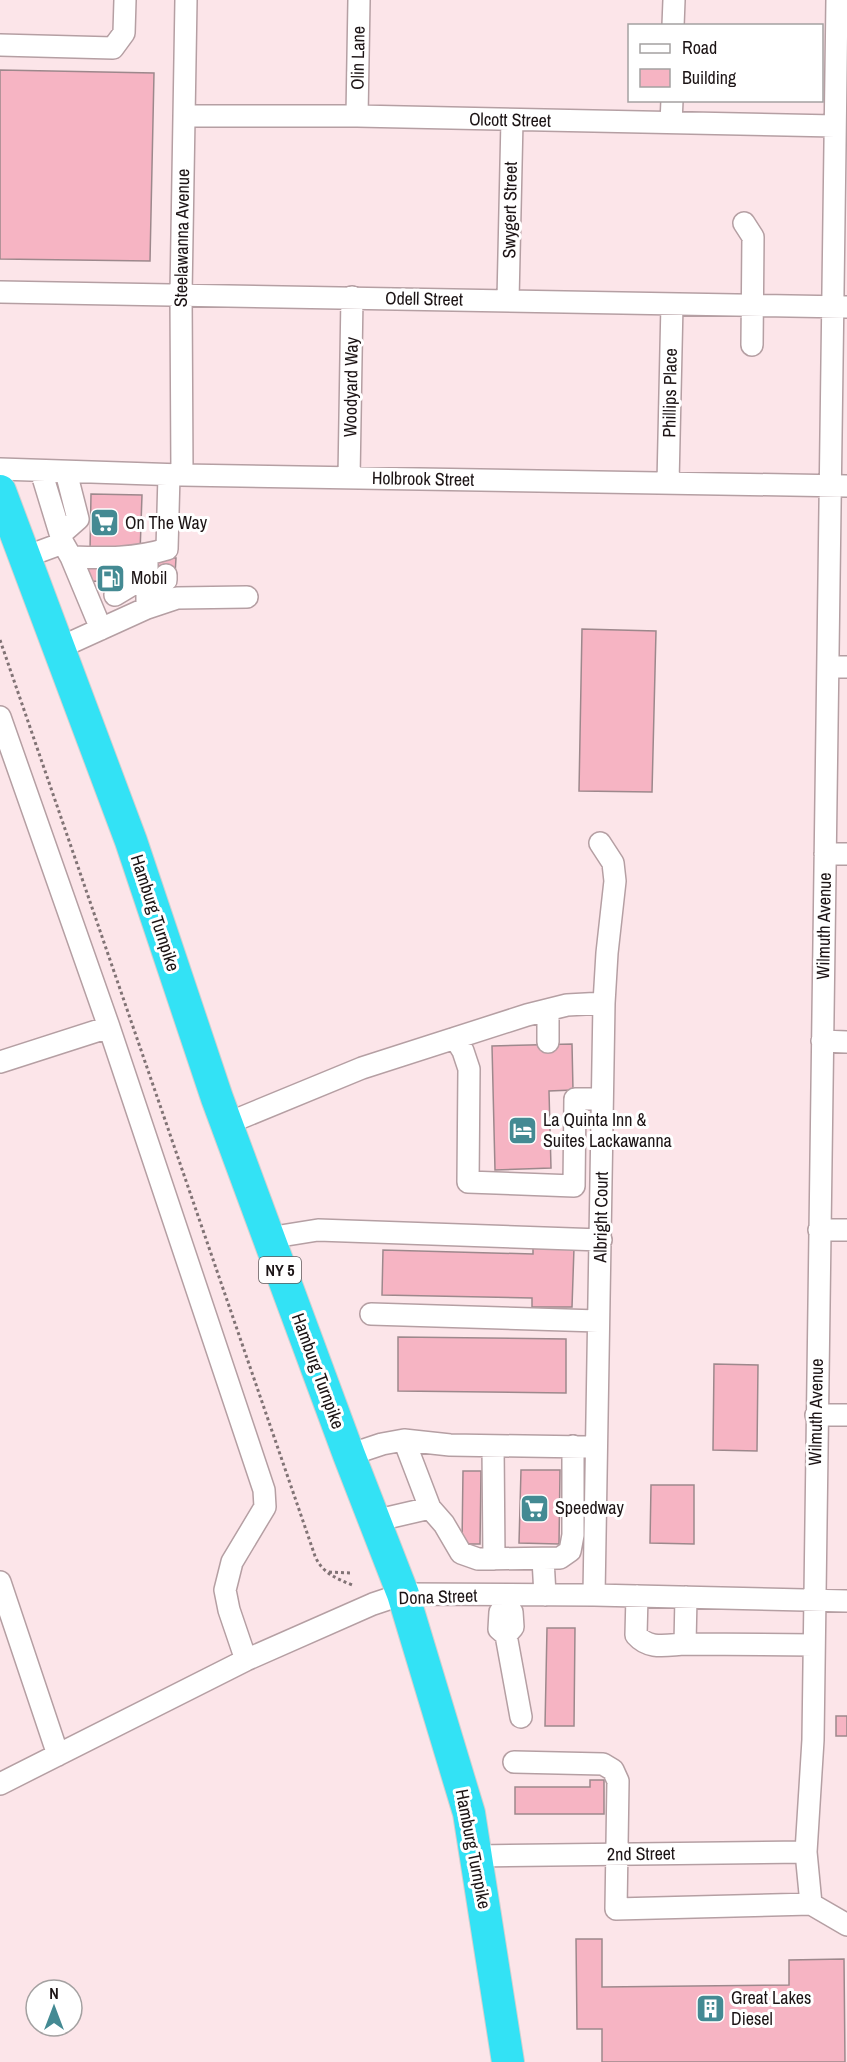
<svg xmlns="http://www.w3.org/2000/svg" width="847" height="2062" font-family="'Archivo Narrow',sans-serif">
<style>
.building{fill:#f6b4c3;stroke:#9d888c;stroke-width:1.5}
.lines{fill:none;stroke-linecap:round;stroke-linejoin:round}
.minor-tunnel{stroke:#dac6c9;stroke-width:21;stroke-dasharray:21 10;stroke-linecap:butt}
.minor-casing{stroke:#b59fa3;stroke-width:24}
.highway-casing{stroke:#d2d0d0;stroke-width:34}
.path{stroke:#817375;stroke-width:3;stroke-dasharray:3 3;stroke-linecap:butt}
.minor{stroke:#fff;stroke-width:21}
.highway{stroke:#33e2f5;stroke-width:32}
.labels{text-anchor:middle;stroke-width:6;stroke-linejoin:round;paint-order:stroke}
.shield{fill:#fff;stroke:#605a5b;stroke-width:1.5}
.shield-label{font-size:16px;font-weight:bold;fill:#1c1415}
.street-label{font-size:18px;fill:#1c1415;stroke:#fff}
.poi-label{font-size:18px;fill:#1c1415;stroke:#fff;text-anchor:start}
</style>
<rect width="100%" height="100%" fill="#fce5e9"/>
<!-- building -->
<path class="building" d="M0,70L154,73L150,261L0,259Z
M91,494L142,495L140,553L90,552Z
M151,557L176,558L175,575H151Z
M87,564L126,565V582L86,581Z
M582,629L656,631L652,792L579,791Z
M572,1044L573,1090L549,1091L551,1168L495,1170L492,1046Z
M533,1247L574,1248L572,1307H532V1298L382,1295L383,1250L533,1254Z
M398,1337L566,1339V1393L398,1391Z
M714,1364L758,1365L757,1451L713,1450Z
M521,1470H560L559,1544L519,1543Z
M463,1471H481L480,1544H462Z
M651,1485H694V1544L650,1543Z
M547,1628H575L574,1726H545Z
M836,1716H847V1736H836Z
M590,1780H604V1814H515V1787H590Z
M576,1939H602V1987L789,1985V1960L844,1959L845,2062H602V2029H577Z"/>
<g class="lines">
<!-- minor-tunnel -->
<path class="minor-tunnel" d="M106,564L111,582"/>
<defs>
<path id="minor" d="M837,0L813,1740L806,1852L811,1904L847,1925
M673,26L674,0
M0,45L113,48L124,33L125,0
M184,116H357L835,126
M357,116L359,0
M671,123L672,100
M744,223L753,237L752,345
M0,292L846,307
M508,300L512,120
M0,469L182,475L847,486
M41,471L63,543L71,557L101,629
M182,475L181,294L186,0
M349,478L352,297
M668,483L672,304
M61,534L78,519L66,472
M25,557L63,543
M71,557C104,558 135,559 167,549L169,475
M147,586L166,580V575
M115,595L130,586V557
M147,608L177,598L247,597
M59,648L147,608V556
M828,667H847
M0,717L109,1027
M825,854H847
M455,1038L463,1051L469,1069L468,1182L574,1186L575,1099H602
M822,1041L847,1042
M548,1042V1010
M0,1062L109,1027L264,1490L265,1507L232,1562L225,1590L229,1610L246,1660
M226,1124L362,1068L527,1015L567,1005L604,1003
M819,1230H847
M268,1238L318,1230L601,1240
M371,1314L598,1321
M816,1415H847
M404,1440L430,1508
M493,1446L494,1559
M349,1455L382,1444L404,1440L450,1445L586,1447
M374,1521L430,1508L444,1524L461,1553L478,1559L560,1558L570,1551L573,1535V1446
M543,1559L545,1595
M0,1582L58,1755
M594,1595L604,1003L607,953L615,881L613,863L600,843
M637,1596L636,1635C649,1650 666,1645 685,1644
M686,1597L685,1644L814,1645
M506,1605L512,1612L513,1627L506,1635L499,1629L500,1612L506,1605L507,1595
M506,1635L521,1717
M514,1762L603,1764L613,1770L618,1781L616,1909L811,1904
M0,1784L246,1660L373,1604L403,1594L594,1595L847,1601
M476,1856L806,1852"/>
<path id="highway" d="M0,491L131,841L217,1098L349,1455L403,1594L469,1813L508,2062"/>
</defs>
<!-- minor casing -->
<use href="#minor" class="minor-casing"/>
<!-- highway casing -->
<use href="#highway" class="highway-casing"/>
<!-- path -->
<path class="path" d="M0,640L315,1556C322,1573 336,1578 352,1585
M329,1572L351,1573"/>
<!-- minor -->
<use href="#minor" class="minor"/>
<!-- highway -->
<use href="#highway" class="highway"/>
</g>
<!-- icons -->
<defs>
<symbol id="supermarket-square" viewBox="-11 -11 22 22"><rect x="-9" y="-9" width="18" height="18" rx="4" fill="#448a93" stroke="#fff"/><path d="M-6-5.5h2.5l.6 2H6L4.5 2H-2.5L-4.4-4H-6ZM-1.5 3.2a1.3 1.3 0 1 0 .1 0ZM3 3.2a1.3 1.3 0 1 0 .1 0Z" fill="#fff"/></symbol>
<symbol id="fuel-square" viewBox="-11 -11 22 22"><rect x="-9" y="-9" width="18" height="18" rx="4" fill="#448a93" stroke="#fff"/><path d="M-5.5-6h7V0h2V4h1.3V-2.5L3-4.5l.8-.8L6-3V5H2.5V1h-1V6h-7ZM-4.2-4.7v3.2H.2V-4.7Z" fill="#fff"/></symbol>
<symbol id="hotel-square" viewBox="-11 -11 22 22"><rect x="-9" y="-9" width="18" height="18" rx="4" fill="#448a93" stroke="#fff"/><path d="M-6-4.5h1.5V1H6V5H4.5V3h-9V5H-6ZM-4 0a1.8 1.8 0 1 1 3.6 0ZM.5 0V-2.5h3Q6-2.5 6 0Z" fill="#fff"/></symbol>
<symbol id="building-square" viewBox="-11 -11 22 22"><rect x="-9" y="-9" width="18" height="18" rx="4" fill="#448a93" stroke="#fff"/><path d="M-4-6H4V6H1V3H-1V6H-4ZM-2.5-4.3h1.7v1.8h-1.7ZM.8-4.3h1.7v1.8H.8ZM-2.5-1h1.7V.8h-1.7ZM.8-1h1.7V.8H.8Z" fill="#fff"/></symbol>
</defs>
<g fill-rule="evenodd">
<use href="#supermarket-square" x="88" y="506" width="33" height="33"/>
<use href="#fuel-square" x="94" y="562" width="33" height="33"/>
<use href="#hotel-square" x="506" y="1114" width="33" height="33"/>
<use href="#supermarket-square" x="518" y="1492" width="33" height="33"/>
<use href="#building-square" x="694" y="1992" width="33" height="33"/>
</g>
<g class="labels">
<!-- shield labels -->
<rect class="shield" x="259" y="1257" width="42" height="26" rx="4.5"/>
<g class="shield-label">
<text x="280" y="1276">NY 5</text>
</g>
<!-- street labels -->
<g class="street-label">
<text transform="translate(358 58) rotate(-89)" y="6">Olin Lane</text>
<text transform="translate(510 120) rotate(1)" y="6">Olcott Street</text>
<text transform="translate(510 210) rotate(-89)" y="6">Swygert Street</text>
<text transform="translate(182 238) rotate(-89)" y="6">Steelawanna Avenue</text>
<text transform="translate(424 299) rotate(1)" y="6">Odell Street</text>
<text transform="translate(351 387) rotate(-89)" y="6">Woodyard Way</text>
<text transform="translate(670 393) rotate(-89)" y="6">Phillips Place</text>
<text transform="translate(423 479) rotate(1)" y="6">Holbrook Street</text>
<text transform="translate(155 913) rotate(72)" y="6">Hamburg Turnpike</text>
<text transform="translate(824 926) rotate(-89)" y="6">Wilmuth Avenue</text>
<text transform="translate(601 1217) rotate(-89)" y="6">Albright Court</text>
<text transform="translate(318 1371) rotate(70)" y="6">Hamburg Turnpike</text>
<text transform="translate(816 1412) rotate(-89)" y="6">Wilmuth Avenue</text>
<text transform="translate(438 1597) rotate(-2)" y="6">Dona Street</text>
<text transform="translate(473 1849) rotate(79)" y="6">Hamburg Turnpike</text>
<text transform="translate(641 1854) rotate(-1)" y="6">2nd Street</text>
</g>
<!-- poi labels -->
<g class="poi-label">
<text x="125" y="529">On The Way</text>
<text x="131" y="584">Mobil</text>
<text x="543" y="1126">La Quinta Inn &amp;<tspan x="543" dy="21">Suites Lackawanna</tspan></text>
<text x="555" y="1514">Speedway</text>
<text x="731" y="2004">Great Lakes<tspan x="731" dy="21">Diesel</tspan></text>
</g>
</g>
<!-- legend -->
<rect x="628" y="24" width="195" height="78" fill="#ffffff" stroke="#a4a1a1" stroke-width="1.5"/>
<rect x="640" y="44" width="30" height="9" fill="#ffffff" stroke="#a4a1a1" stroke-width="1.5"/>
<text x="682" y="54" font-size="18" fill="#1c1415">Road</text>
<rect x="640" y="69" width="30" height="18" fill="#f6b4c3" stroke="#a4a1a1" stroke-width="1.5"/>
<text x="682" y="84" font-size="18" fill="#1c1415">Building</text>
<!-- north arrow -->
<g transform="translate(54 2008)"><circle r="28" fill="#ffffff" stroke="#a4a1a1" stroke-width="1.5"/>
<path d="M0-4.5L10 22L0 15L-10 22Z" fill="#448a93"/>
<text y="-9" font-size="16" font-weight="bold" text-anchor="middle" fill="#1c1415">N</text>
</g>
</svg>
